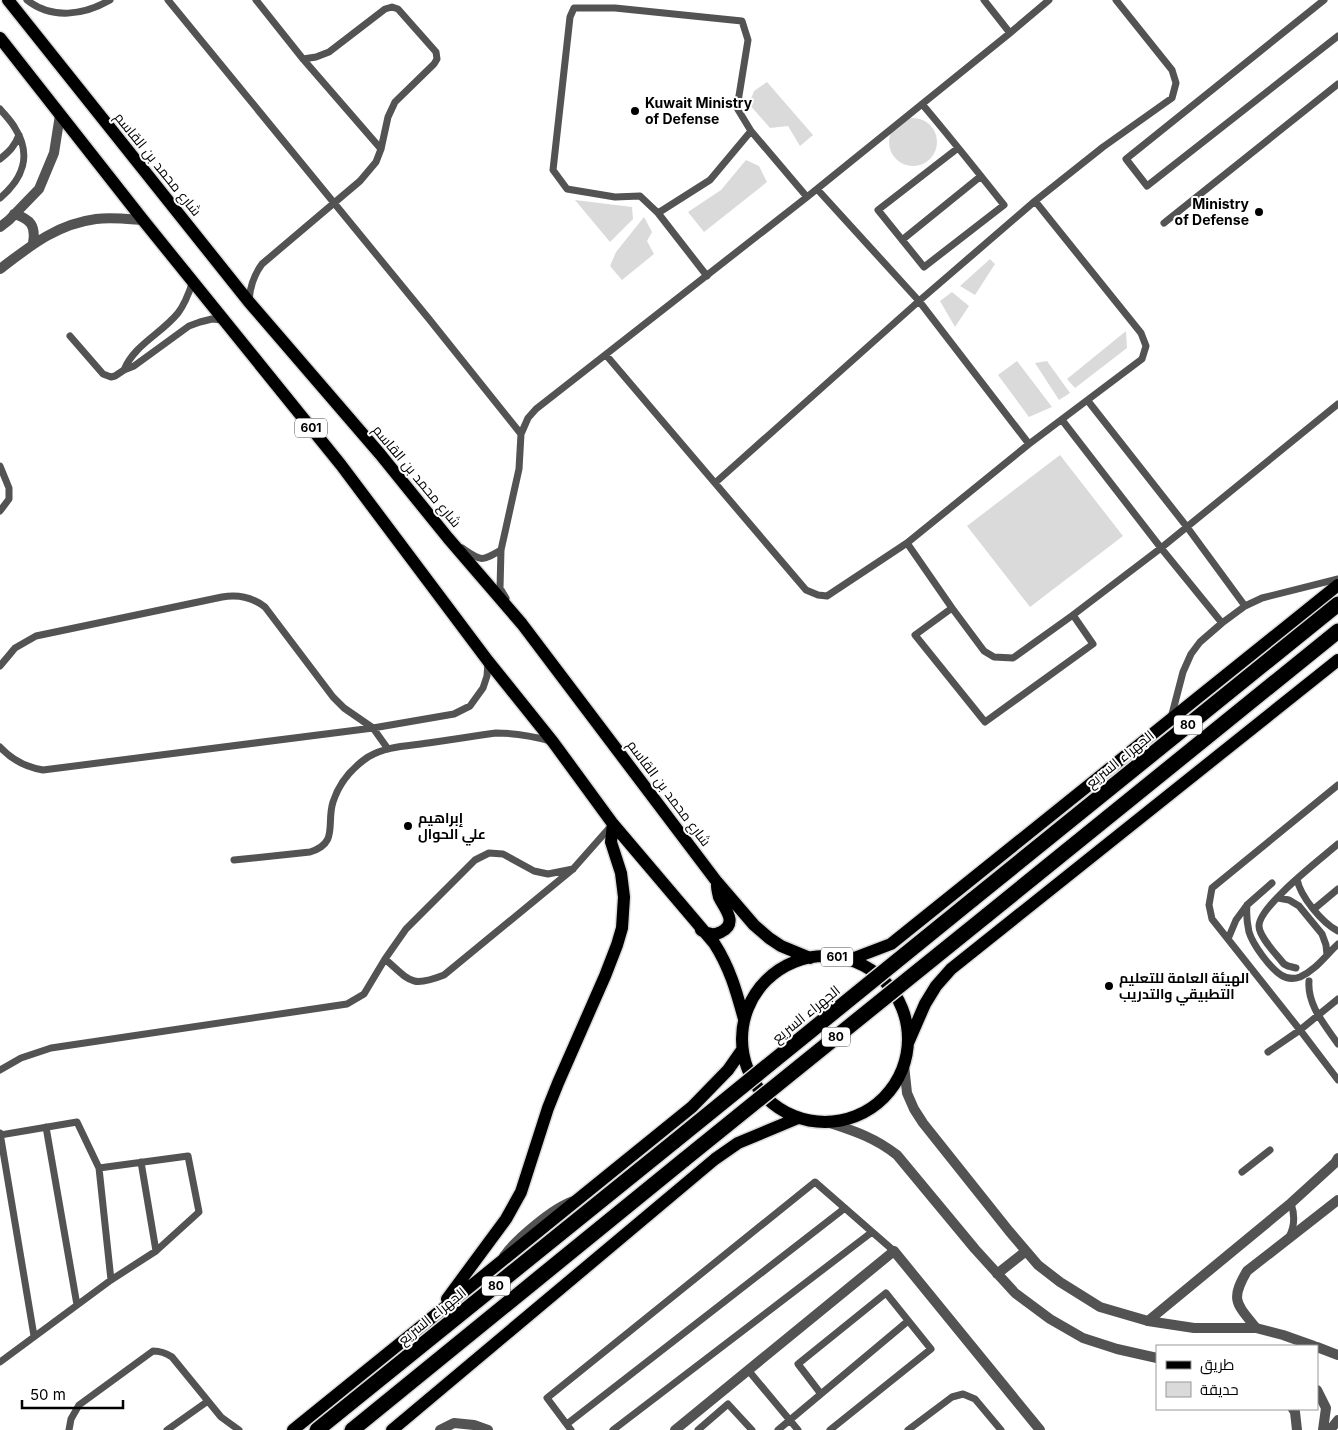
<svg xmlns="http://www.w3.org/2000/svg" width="1338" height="1430" font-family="Inter,Cairo,sans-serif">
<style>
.green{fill:#dadada}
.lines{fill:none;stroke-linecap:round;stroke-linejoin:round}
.primary-casing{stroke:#dbdbdb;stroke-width:15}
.motorway-casing{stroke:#dbdbdb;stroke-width:18}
.service{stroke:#535353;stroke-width:7}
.minor{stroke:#535353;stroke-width:10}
.tertiary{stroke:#535353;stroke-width:10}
.primary{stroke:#000;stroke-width:12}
.motorway{stroke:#000;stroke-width:15}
.motorway-bridge-casing{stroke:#dbdbdb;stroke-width:18;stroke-linecap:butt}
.motorway-bridge{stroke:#000;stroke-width:15}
.poi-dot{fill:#000;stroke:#fff;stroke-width:2}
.labels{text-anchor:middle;stroke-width:4;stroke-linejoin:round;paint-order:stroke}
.shield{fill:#fff;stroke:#4c4c4c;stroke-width:1}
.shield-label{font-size:12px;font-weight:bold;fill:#000}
.poi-label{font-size:14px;font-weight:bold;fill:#000;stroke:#fff;text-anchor:start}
.street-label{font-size:14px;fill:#000;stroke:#fff}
</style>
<rect width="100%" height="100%" fill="#fff"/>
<!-- green -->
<path class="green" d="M767,82L813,135L800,146L788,126L770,128L749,104L754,91Z
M889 142a24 24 0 1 1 48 0a24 24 0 1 1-48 0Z
M746,160L759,166L767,182L704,232L688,212L721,190Z
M575,200L632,207L633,219L610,242Z
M644,217L652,232L647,241L654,254L622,280L610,266L616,252Z
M990,259L995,264L975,295L960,286Z
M952,292L969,306L955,327L940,301Z
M1126,331L1127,348L1075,388L1067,379Z
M1017,361L1052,407L1029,417L998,375Z
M1047,361L1070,393L1059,400L1035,363Z
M1060,455L1123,536L1030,607L967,526Z"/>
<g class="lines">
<defs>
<path id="primary" d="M8,0L249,302L380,454L448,538L522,624L717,882L754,925L769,938L781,946L810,958
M0,38L143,220L341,465L488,661L553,742L613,824L714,943C730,968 736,990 744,1019
M701,930C707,934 714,936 721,932C739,923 724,908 719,897C718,893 717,889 717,885
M742 1039a83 83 0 1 1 166 0a83 83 0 1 1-166 0Z
M849,960L891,944L1338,585
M908,1043L925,1004L936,986L951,969L1338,660
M447,1299L506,1219L521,1192L548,1108L558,1083L605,976L617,945L622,928L624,897L621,873L611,842L613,824
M293,1430L692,1107L728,1070L742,1050
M392,1430L715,1159L738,1143L798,1118"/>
<path id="motorway" d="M972,900L1338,604
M986,916L1338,631
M317,1430L675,1141
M352,1430L685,1159"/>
</defs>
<!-- primary casing -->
<use href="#primary" class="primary-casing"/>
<!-- motorway casing -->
<use href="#motorway" class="motorway-casing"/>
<!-- service -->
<path class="service" d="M27,0C52,20 84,15 110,0
M168,0L429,319L521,434
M256,0L303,59L381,149
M984,0L1010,33
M1324,0L1126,159L1147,186L1338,36
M922,104C950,137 977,171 1004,205L924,267L878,210L958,148
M0,109C5,115 11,121 15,128C32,155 23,179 0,198
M0,159C9,152 15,146 19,135
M817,189L919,301L1029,444
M658,213L710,180L751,131
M1164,223L1338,84
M902,240L981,176
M707,276L658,213L640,196L615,197L567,189L553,170L570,17L574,8H615L742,21L748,40L737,108L751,131L807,197
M249,300C250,286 254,275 262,264L360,181L376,162L381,149L388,117L395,102L434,64L437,59L436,52L398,9L392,7L385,9L329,52L316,57L303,59
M70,336L103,374L111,377L115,376L124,370L134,366L189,326L200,322L212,319L223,320
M606,355L806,590L818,595L827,596L907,543L1029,444L1142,359L1146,346L1141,333L1035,201
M124,370C134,345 161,334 178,313C185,304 189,293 193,281
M1088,401L1187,527L1245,606
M1062,420L1161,548L1222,623
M0,466L9,488V499L0,511
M715,483L919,301L1035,201L1103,147L1172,98L1176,83L1172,70L1116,0
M907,543L952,608L984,651L994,657L1013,658L1073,615L1161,548L1338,404
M462,548C481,561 481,562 501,550
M506,598L500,588L501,550L519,469L521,434L528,418L536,409L807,197L1010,33L1049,0
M952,608L915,635L985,722L1093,644L1073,615
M0,666L15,648L36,636L222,597C239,594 252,597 265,607L333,697L344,708L373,728L43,770C25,767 12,760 0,747
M1171,718L1183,672L1191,654L1200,642L1222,623L1245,606L1262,598L1338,579
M388,749L373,728L454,714L470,706L483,688L487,676L488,662
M1338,785L1212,888L1209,905L1212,919L1300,1030L1338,1080
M234,860L310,852C339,843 326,824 333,802C339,783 352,768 368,757C386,746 408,746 428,743C451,740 474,736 496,733C516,733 532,736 551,741
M1297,879C1300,896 1322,923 1338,931
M1278,898L1289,900L1299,906L1322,934L1326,945L1327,955
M1247,905C1246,915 1247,923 1249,932C1253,945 1270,968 1281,975C1287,979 1294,979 1300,977C1316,970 1326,955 1338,944
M1314,909L1338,889
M1228,939L1236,920L1247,905L1272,883
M385,959C410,981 411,988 444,975L573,869L611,826
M1296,968L1288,966L1284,964C1277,955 1259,937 1259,926C1259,906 1322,858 1338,844
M1309,981C1307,1005 1325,1025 1338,1044
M1268,1052L1300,1030L1338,999
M0,1070L21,1058L51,1048L347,1004L364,994L385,959L406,929L475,860L489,853L503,854L534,871L548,874L573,869
M46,1127L77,1305
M0,1133L34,1336
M0,1135L77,1122L99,1168L111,1280
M141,1162L156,1251
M1242,1172L1270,1150
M1289,1237C1295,1226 1295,1215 1291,1203
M503,1255C515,1238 553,1206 572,1200
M0,1362L111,1280L156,1251L199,1212L188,1156L99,1168
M748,1370L798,1430
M821,1394L798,1364L886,1293L931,1349L830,1430
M567,1424L845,1208
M69,1430L71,1419L79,1405L153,1351C160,1351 166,1353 172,1357L221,1417L239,1430
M167,1430L208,1401
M571,1430L547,1398L815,1182L894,1251
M613,1430L872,1232
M698,1430L728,1404L752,1430
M778,1430L908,1321
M908,1430L952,1397L963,1394L975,1399L1001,1430"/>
<!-- minor -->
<path class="minor" d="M1148,1321L1291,1203L1335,1163L1338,1158
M1256,1328C1236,1303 1230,1300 1247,1271L1338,1200
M440,1430L454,1423L474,1425L488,1430
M675,1430L894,1251L1040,1430"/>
<!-- tertiary -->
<path class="tertiary" d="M14,214C31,219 36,226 33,243
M0,227L9,220L39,189L54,153L60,115
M0,269C30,246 57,224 96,219C111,217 128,219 143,220
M904,1065L907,1093L914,1109L923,1123L1009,1231L1038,1265L1060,1282L1100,1307L1148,1321L1194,1328H1256L1283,1335L1314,1346
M827,1122C854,1131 874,1137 897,1155L975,1249L1015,1293L1050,1319L1083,1338L1117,1349L1157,1358
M997,1274L1026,1251
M1317,1347L1338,1355
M1317,1390L1326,1408L1323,1430
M1293,1409L1295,1412L1297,1430
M1330,1430L1338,1420"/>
<!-- primary -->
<use href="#primary" class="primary"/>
<!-- motorway -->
<use href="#motorway" class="motorway"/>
<defs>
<path id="motorway-bridge" d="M675,1141L972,900
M685,1159L986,916"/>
</defs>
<!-- motorway-bridge casing -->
<use href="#motorway-bridge" class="motorway-bridge-casing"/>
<!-- motorway-bridge -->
<use href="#motorway-bridge" class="motorway-bridge"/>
</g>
<!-- markers -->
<g class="poi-dot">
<circle cx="635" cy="111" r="5"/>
<circle cx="1259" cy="212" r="5"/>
<circle cx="408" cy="826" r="5"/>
<circle cx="1109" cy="986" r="5"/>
</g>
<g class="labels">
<!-- shield labels -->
<g class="shield">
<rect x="295" y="418.5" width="32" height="19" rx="4"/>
<rect x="1174" y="715.5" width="28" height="19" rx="4"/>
<rect x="821" y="947.5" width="32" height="19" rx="4"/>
<rect x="822" y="1027.5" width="28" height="19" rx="4"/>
<rect x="482" y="1276.5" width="28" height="19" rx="4"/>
</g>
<g class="shield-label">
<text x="311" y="432">601</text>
<text x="1188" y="729">80</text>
<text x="837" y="961">601</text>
<text x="836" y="1041">80</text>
<text x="496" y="1290">80</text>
</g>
<!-- poi labels -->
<g class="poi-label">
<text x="645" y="108">Kuwait Ministry<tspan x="645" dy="16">of Defense</tspan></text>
<text x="1249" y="209" text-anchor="end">Ministry<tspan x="1249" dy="16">of Defense</tspan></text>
<text x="418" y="823">إبراهيم<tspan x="418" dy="16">علي الحوال</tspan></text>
<text x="1119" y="983">الهيئة العامة للتعليم<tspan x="1119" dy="16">التطبيقي والتدريب</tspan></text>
</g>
<!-- street labels -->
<g class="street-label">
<text transform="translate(158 164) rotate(51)" y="5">شارع محمد بن القاسم</text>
<text transform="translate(417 476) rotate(50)" y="5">شارع محمد بن القاسم</text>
<text transform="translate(1120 759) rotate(-39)" y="5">الجهراء السريع</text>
<text transform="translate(669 793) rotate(53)" y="5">شارع محمد بن القاسم</text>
<text transform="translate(806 1014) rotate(-39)" y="5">الجهراء السريع</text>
<text transform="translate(432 1316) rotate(-39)" y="5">الجهراء السريع</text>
</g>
</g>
<!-- legend -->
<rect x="1156" y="1345" width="162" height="65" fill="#ffffff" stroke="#999999"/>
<rect x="1166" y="1361" width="25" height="8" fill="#000000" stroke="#999999"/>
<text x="1200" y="1370" font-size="15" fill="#000000">طريق</text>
<rect x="1166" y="1382" width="25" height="15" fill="#dadada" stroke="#999999"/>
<text x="1200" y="1395" font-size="15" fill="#000000">حديقة</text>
<!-- scale -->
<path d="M22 1400v8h101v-8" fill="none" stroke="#000000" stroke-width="2.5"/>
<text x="30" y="1400" font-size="15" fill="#000000" stroke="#ffffff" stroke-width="4" paint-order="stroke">50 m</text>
</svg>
